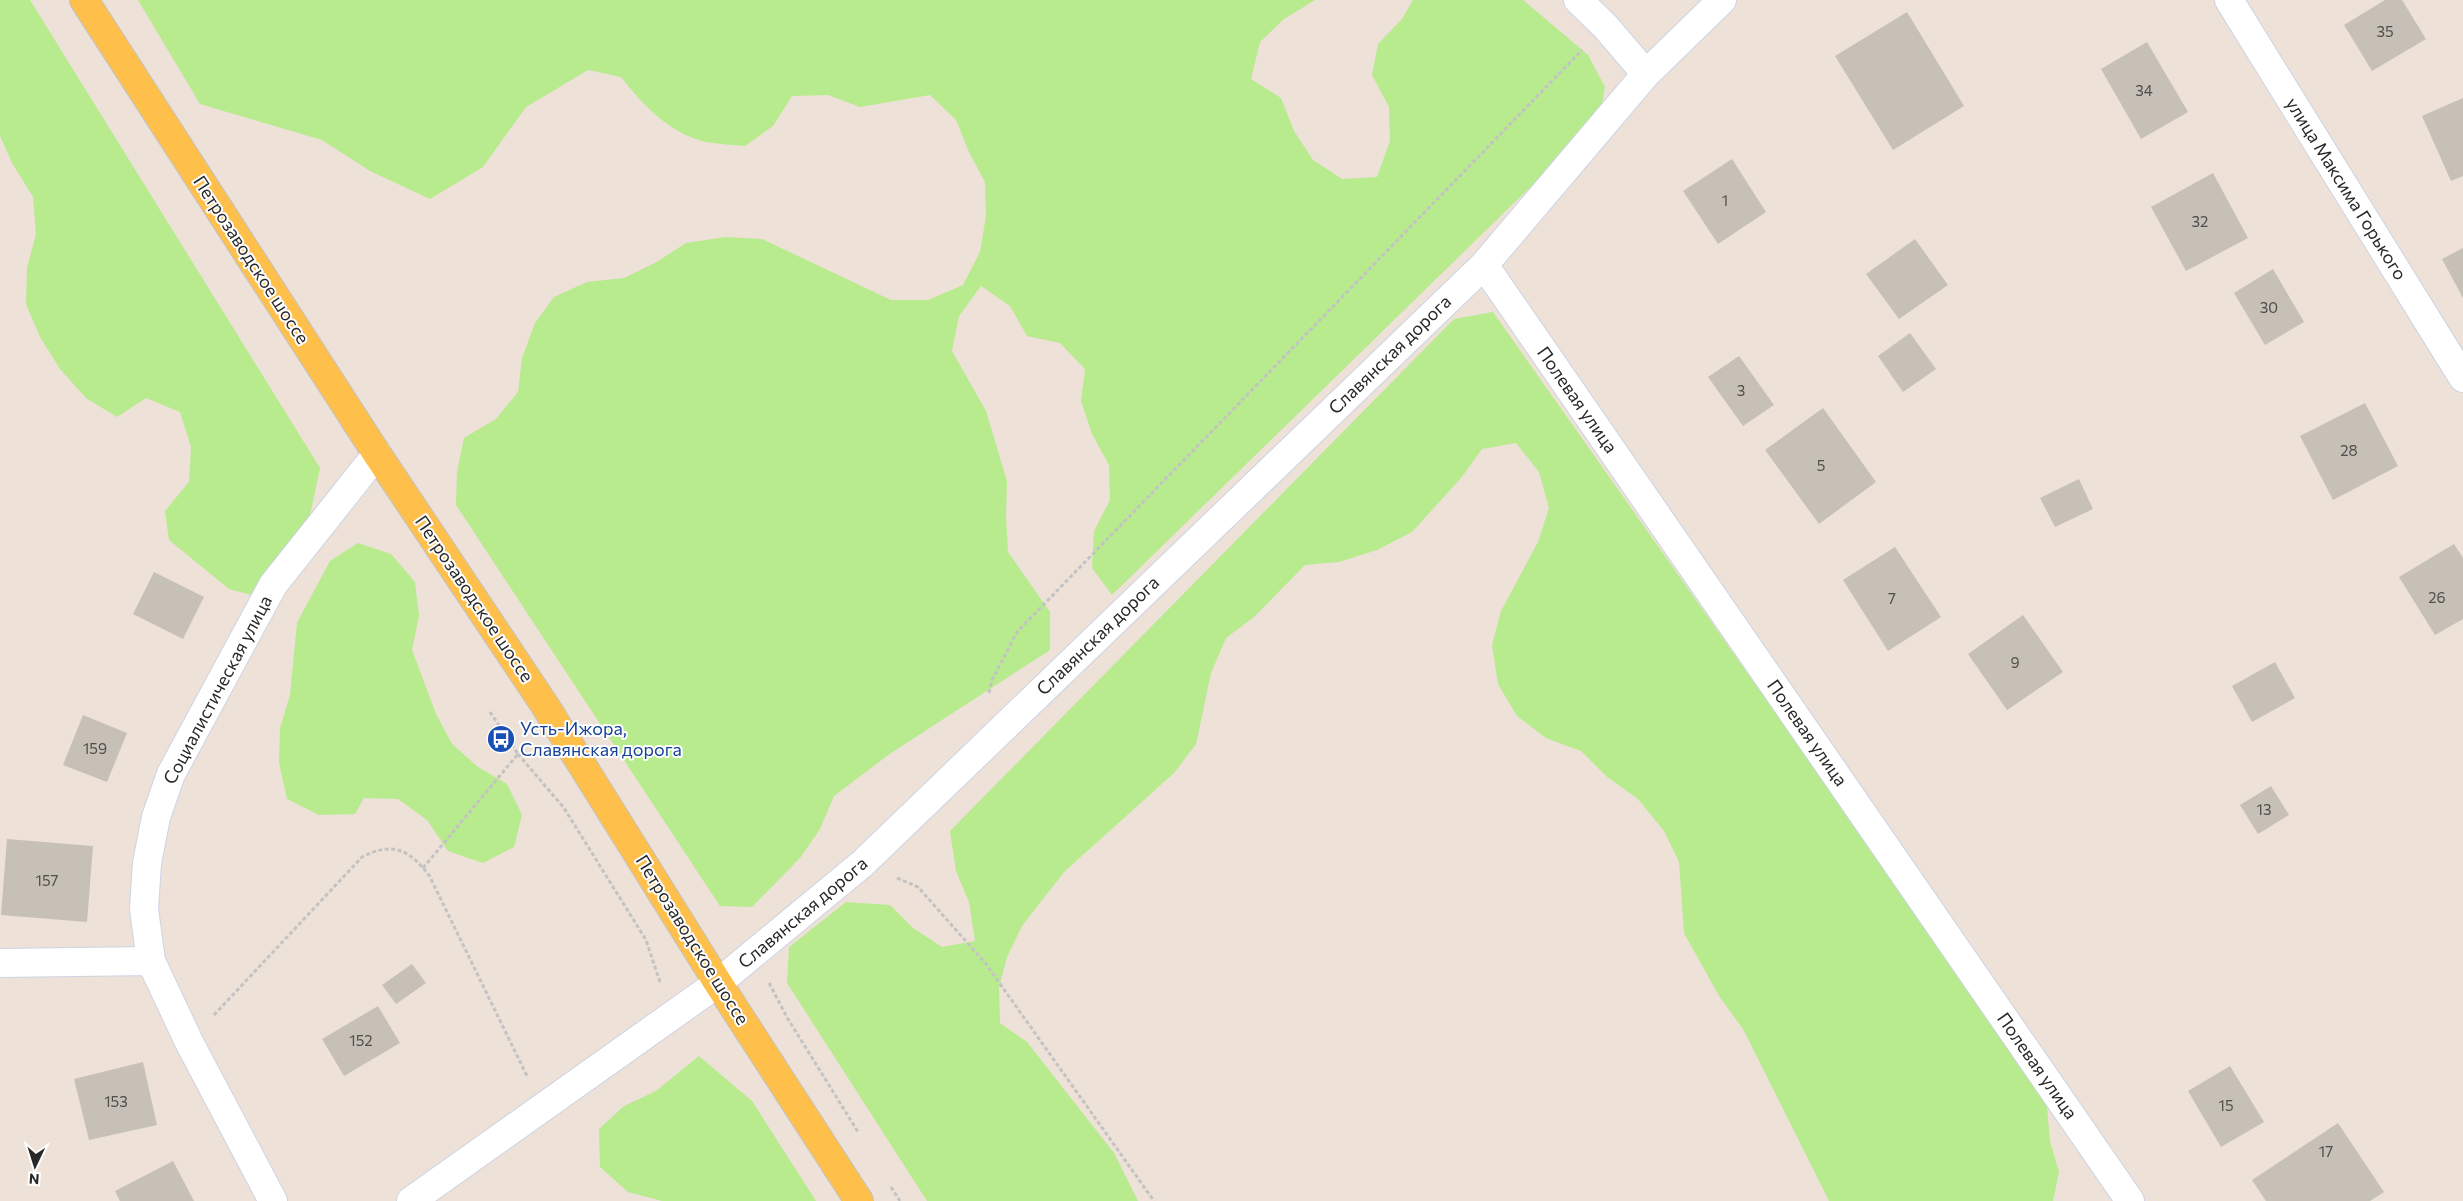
<svg xmlns="http://www.w3.org/2000/svg" width="2463" height="1201" font-family="Commissioner,sans-serif">
<style>
.green{fill:#b8ea8e}
.building{fill:#c7c0b7}
.lines{fill:none;stroke-linecap:round;stroke-linejoin:round}
.minor-casing{stroke:#cdd4e3;stroke-width:30}
.major-casing{stroke:#c3c3c3;stroke-width:30}
.path{stroke:#c3c3c3;stroke-width:3;stroke-dasharray:4 2.5;stroke-linecap:butt}
.minor{stroke:#fff;stroke-width:28}
.major{stroke:#ffbf4b;stroke-width:28}
.labels{text-anchor:middle;stroke-width:4;stroke-linejoin:round;paint-order:stroke}
.number-label{font-size:15px;fill:#504e4c}
.street-label{font-size:18px;fill:#282828;stroke:#fff}
.transit-label{font-size:18px;fill:#164399;stroke:#fff;text-anchor:start}
</style>
<rect width="100%" height="100%" fill="#ede1d8"/>
<!-- green -->
<path class="green" d="M0,0H30L320,468L304,544L262,598L229,589L169,540L165,511L189,482L191,447L180,412L146,398L117,417L86,398L60,369L40,337L26,304L27,268L36,234L33,197L12,163L0,136Z
M138,0H1315L1284,19L1260,42L1251,79L1281,98L1294,131L1313,160L1342,179L1377,177L1390,141L1389,107L1372,75L1378,44L1402,19L1413,0H1523L1588,55L1605,87L1599,120L1112,595L1092,568L1094,531L1110,500L1109,465L1092,434L1081,401L1085,369L1060,343L1027,336L1010,306L981,286L959,316L952,351L986,411L1007,481L1006,517L1008,552L1050,612V650L891,753L834,796L820,829L800,858L752,907L720,906L456,505L457,472L464,438L496,419L518,392L522,358L535,323L554,297L587,282L624,278L655,263L686,243L725,237L762,239L891,300H928L963,285L980,252L986,216L985,182L969,152L956,120L930,95L860,107L828,95L792,96L773,126L745,146C732,145 719,144 706,142C670,134 642,104 621,77L588,70L526,107L483,167L430,199L370,171L322,140L200,104Z
M1493,312L2046,1097L2050,1141L2059,1172L2053,1201H1829L1743,1029L1719,996L1684,933L1679,862L1664,831L1638,799L1606,776L1581,751L1546,738L1517,716L1498,684L1492,645L1501,611L1538,542L1549,508L1539,472L1516,443L1482,449L1461,478L1412,532L1377,550L1339,562L1305,565L1254,617L1226,638L1211,673L1196,744L1174,773L1064,872L1022,926L1007,957L999,988L1000,1023L1027,1042L1114,1153L1138,1201H927L787,983L789,947L846,902L890,905L913,928L942,947L975,941L969,902L956,871L950,831L1454,319Z
M358,543L391,554L415,582L419,616L412,650L436,714L452,744L478,767L507,784L522,815L514,847L483,863L448,851L427,820L398,799L364,798L355,814L319,815L287,799L279,763L280,728L290,695L297,623L330,561Z
M699,1056L752,1101L816,1201H662L628,1192L600,1167L599,1129L624,1106L656,1091Z"/>
<!-- building -->
<path class="building" d="M2385,0H2402L2426,39L2372,71L2344,25Z
M1907,12L1964,106L1893,150L1835,56Z
M2147,42L2188,112L2141,139L2101,69Z
M2463,98V176L2451,181L2422,116Z
M1732,159L1766,212L1718,244L1683,191Z
M2213,173L2248,238L2186,271L2151,207Z
M1915,239L1948,285L1899,319L1866,274Z
M2463,248V298L2442,259Z
M2273,269L2304,322L2265,345L2234,293Z
M1910,333L1936,369L1903,392L1878,356Z
M1739,356L1774,405L1743,426L1708,377Z
M2365,403L2398,466L2333,500L2300,436Z
M1823,408L1876,482L1819,524L1765,450Z
M2079,479L2093,509L2055,527L2040,498Z
M2454,544L2463,558V619L2435,635L2399,577Z
M1895,547L1941,617L1888,651L1843,580Z
M154,572L204,597L183,639L133,614Z
M2023,615L2063,672L2007,710L1968,654Z
M2275,662L2295,698L2252,722L2232,686Z
M83,715L127,733L107,782L63,765Z
M2271,786L2289,815L2258,834L2240,805Z
M7,839L93,846L87,922L1,915Z
M412,964L426,983L396,1004L382,985Z
M378,1006L400,1043L344,1076L322,1039Z
M143,1062L157,1125L89,1140L74,1079Z
M2230,1066L2264,1122L2221,1147L2188,1091Z
M2338,1123L2384,1192L2370,1201H2266L2252,1180Z
M173,1161L194,1201H120L115,1191Z"/>
<g class="lines">
<defs>
<path id="minor" d="M1578,0L1605,26L1646,74
M2229,0L2463,378
M1484,265L2130,1201
M0,963L151,961
M273,1201L189,1042L151,961L144,909L147,863L156,817L171,774L273,585L377,454
M411,1201L718,983L863,863L1484,265L1646,74L1722,0"/>
<path id="major" d="M84,0L377,454L544,704L718,983L859,1201"/>
</defs>
<!-- minor casing -->
<use href="#minor" class="minor-casing"/>
<!-- major casing -->
<use href="#major" class="major-casing"/>
<!-- path -->
<path class="path" d="M989,693L992,680L1017,632L1582,50
M518,754L564,808L646,940L660,982
M423,868L518,754L490,712
M897,878L918,887L986,964L1154,1201
M769,983L788,1019L858,1132
M214,1015L362,857C393,841 409,850 429,875L528,1078
M891,1187L900,1201"/>
<!-- minor -->
<use href="#minor" class="minor"/>
<!-- major -->
<use href="#major" class="major"/>
</g>
<!-- icons -->
<defs>
<symbol id="bus-disc" viewBox="-11 -11 22 22"><circle r="9.5" fill="#1a4fb4" stroke="#fff"/><path d="M-5-6H5V4H4V6H2V4H-2V6H-4V4H-5ZM-3.5-4V0h7V-4ZM-3.5 1.2v1.5H-2V1.2ZM2 1.2v1.5H3.5V1.2Z" fill="#fff"/></symbol>
</defs>
<g fill-rule="evenodd">
<use href="#bus-disc" x="485" y="723" width="32" height="32"/>
</g>
<g class="labels">
<!-- number labels -->
<g class="number-label">
<text x="2385" y="37">35</text>
<text x="2144" y="96">34</text>
<text x="1725" y="206">1</text>
<text x="2200" y="227">32</text>
<text x="2269" y="313">30</text>
<text x="1741" y="396">3</text>
<text x="2349" y="456">28</text>
<text x="1821" y="471">5</text>
<text x="2437" y="603">26</text>
<text x="1892" y="604">7</text>
<text x="2015" y="668">9</text>
<text x="95" y="754">159</text>
<text x="2264" y="815">13</text>
<text x="47" y="886">157</text>
<text x="361" y="1046">152</text>
<text x="116" y="1107">153</text>
<text x="2226" y="1111">15</text>
<text x="2326" y="1157">17</text>
</g>
<!-- street labels -->
<g class="street-label">
<text transform="translate(2346 189) rotate(58)" y="6">улица Максима Горького</text>
<text transform="translate(251 260) rotate(57)" y="6">Петрозаводское шоссе</text>
<text transform="translate(1390 355) rotate(-44)" y="6">Славянская дорога</text>
<text transform="translate(1577 400) rotate(55)" y="6">Полевая улица</text>
<text transform="translate(474 599) rotate(56)" y="6">Петрозаводское шоссе</text>
<text transform="translate(1098 636) rotate(-44)" y="6">Славянская дорога</text>
<text transform="translate(218 690) rotate(-62)" y="6">Социалистическая улица</text>
<text transform="translate(1807 733) rotate(55)" y="6">Полевая улица</text>
<text transform="translate(803 913) rotate(-40)" y="6">Славянская дорога</text>
<text transform="translate(692 940) rotate(58)" y="6">Петрозаводское шоссе</text>
<text transform="translate(2037 1066) rotate(55)" y="6">Полевая улица</text>
</g>
<!-- transit labels -->
<g class="transit-label">
<text x="520" y="735">Усть-Ижора,<tspan x="520" dy="21">Славянская дорога</tspan></text>
</g>
</g>
<!-- north arrow -->
<g transform="translate(35 1166) rotate(184)" stroke="#ffffff" stroke-width="4" paint-order="stroke">
<path d="M0-4L9 19L0 12L-9 19Z" fill="#282828"/>
<text y="-8" font-size="14" font-weight="bold" text-anchor="middle" fill="#282828">N</text>
</g>
</svg>
